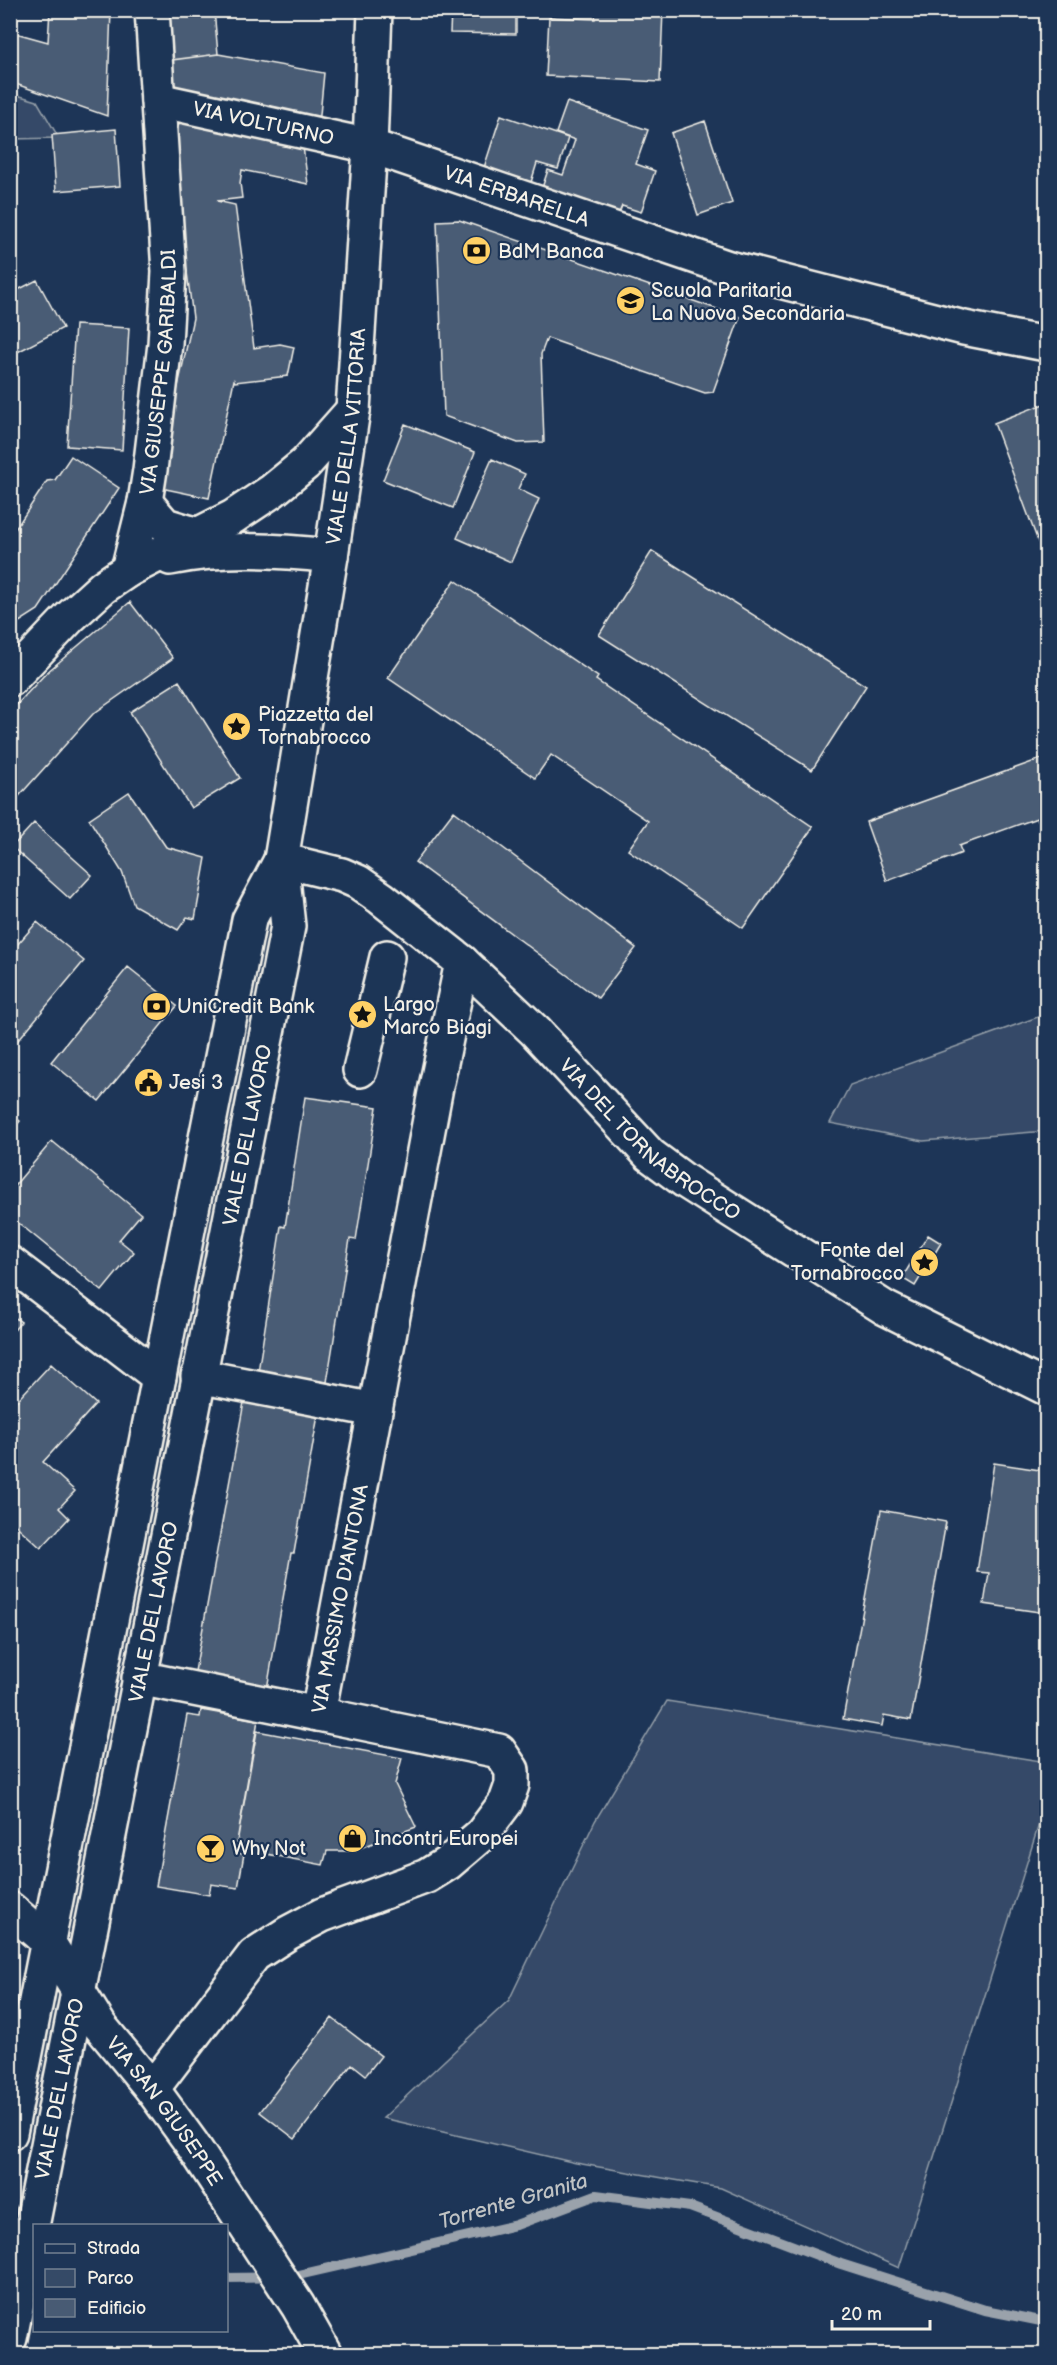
<svg xmlns="http://www.w3.org/2000/svg" width="1057" height="2365" font-family="'Balsamiq Sans',sans-serif">
<style>
.green{fill:#354a67;stroke:#949ea8;stroke-width:1.5}
.lines{fill:none;stroke-linecap:round;stroke-linejoin:round}
.stream{stroke:#9aa2ab;stroke-width:10}
.building{fill:#485b74;stroke:#f4f1e8;stroke-width:1.5}
.minor-casing{stroke:#f4f1e8;stroke-width:38}
.major-casing{stroke:#f4f1e8;stroke-width:38}
.minor{stroke:#1d3557;stroke-width:33}
.major{stroke:#1d3557;stroke-width:33}
.labels{text-anchor:middle;stroke-width:4.5;stroke-linejoin:round;paint-order:stroke}
.street-label{font-size:20px;fill:#f4f1e8;stroke:#1d3557}
.poi-label{font-size:20px;fill:#f4f1e8;stroke:#1d3557;text-anchor:start}
.water-label{font-size:21px;font-style:italic;fill:#c0c3c4;stroke:#1d3557}
</style>
<rect width="100%" height="100%" fill="#1d3557"/>
<filter id="ink" filterUnits="userSpaceOnUse"><feTurbulence type="fractalNoise" baseFrequency=".0167" numOctaves="2"/><feDisplacementMap in="SourceGraphic" scale="12" xChannelSelector="R" yChannelSelector="G"/><feConvolveMatrix kernelMatrix="1 2 1 2 8 2 1 2 1" color-interpolation-filters="sRGB"/></filter>
<g filter="url(#ink)">
<!-- green -->
<path class="green" d="M10,93L37,101L59,138L11,139Z
M1046,1014V1131L923,1141L830,1123L850,1085Z
M667,1701L1046,1762V1802L899,2268L721,2188L576,2163L383,2118L509,2000L595,1821Z"/>
<g class="lines">
<!-- stream -->
<path class="stream" d="M226,2278L290,2277L516,2225L596,2195L690,2207L841,2264L985,2310L1046,2322"/>
</g>
<!-- building -->
<path class="building" d="M50,10H111L107,116L10,82L12,32L48,42Z
M168,10H214L218,54L172,60Z
M451,10H516V34L450,33Z
M596,10H663L660,82L546,76L549,17L595,19Z
M218,54L324,73L319,125L175,92L172,60Z
M567,102L648,130L636,164L655,171L641,212L622,206L617,218L541,191L548,170L563,175L575,140L556,133Z
M181,113L302,139L308,184L242,170L240,183L242,198L217,201L235,205L254,348L280,344L294,347L288,376L235,382L234,380L209,498L156,487L193,318L172,157Z
M501,115L568,138L558,169L537,163L528,192L481,177Z
M705,121L732,203L698,215L671,133Z
M116,129L120,186L56,191L52,135Z
M459,220L740,317L713,392L705,393L547,338L541,354L544,442L518,443L444,416L437,221Z
M37,280L63,328L10,356V294Z
M75,325L129,328L122,450L67,446Z
M1046,403V563L994,423Z
M405,424L475,452L453,508L383,480Z
M71,456L119,488L38,610L10,628V537L47,481L55,480Z
M492,459L525,474L518,489L539,499L511,562L457,538Z
M652,551L866,686L812,770L599,635Z
M455,580L598,677L596,680L813,827L743,928L628,850L648,821L551,755L535,778L388,678Z
M130,602L173,658L93,714L10,806V712L46,673Z
M179,681L240,778L191,808L130,712Z
M1046,757V817L1038,820L1037,818L959,846L962,853L887,881L866,822Z
M129,792L166,847L206,858L195,919L187,917L178,930L134,905L122,872L89,819Z
M454,811L636,948L598,998L415,862Z
M34,823L92,875L70,899L12,847Z
M37,922L84,961L14,1045L10,1042V953Z
M128,967L177,1006L99,1101L51,1062Z
M305,1097L377,1107L356,1240L350,1239L327,1382L258,1372L281,1226L285,1227Z
M10,1113L20,1121L10,1133Z
M52,1141L141,1214L119,1240L134,1252L102,1291L10,1216V1191Z
M928,1235L941,1243L915,1286L902,1278Z
M10,1314L21,1322L10,1335Z
M51,1364L96,1404L43,1462L75,1491L59,1508L69,1518L41,1548L10,1520V1408Z
M244,1402L318,1415L294,1553H291L267,1689L194,1677Z
M994,1463L1046,1471V1613L984,1604L989,1573L977,1572Z
M881,1510L946,1522L911,1720L884,1715L882,1726L843,1719Z
M201,1710L258,1720L235,1853L244,1854L238,1888L211,1884L209,1895L156,1886L187,1715L200,1717Z
M257,1731L402,1758L395,1784L416,1827L352,1851H327L323,1865L236,1848Z
M332,2018L381,2056L366,2075L352,2064L295,2139L260,2112Z"/>
<g class="lines">
<defs>
<g id="minor">
<path id="s1" d="M158,100L370,146L729,268L964,328L1046,344"/>
<path d="M145,502L165,525L198,535"/>
<path id="s2" d="M128,570L145,502L150,470L165,344L169,272L152,10"/>
<path id="s3" d="M281,860L342,875L358,882L381,898L462,962L535,1031L650,1155L685,1181L885,1308L1046,1388"/>
<path d="M360,1070L387,957"/>
<path d="M10,1263L159,1377"/>
<path d="M198,1376L375,1410"/>
<path id="s4" d="M139,1678L318,1714L436,1087L462,962"/>
<path d="M152,2089L254,1955L288,1933L322,1915L427,1876L448,1863L482,1834L506,1802L512,1785V1770L499,1751L318,1714"/>
</g>
<g id="major">
<path d="M170,558C224,547 278,550 331,556"/>
<path d="M10,680L70,617L103,587L128,570L233,517L272,491L305,464L353,410"/>
<path id="s5" d="M10,1909L48,1942L100,2026L152,2089L192,2144L298,2306L325,2354"/>
<path d="M10,2133L249,920L281,860"/>
<path id="s6" d="M10,2338L288,926L281,860L331,556L353,410L370,146L375,10"/>
</g>
</defs>
<!-- minor casing -->
<use href="#minor" class="minor-casing"/>
<!-- major casing -->
<use href="#major" class="major-casing"/>
<!-- minor -->
<use href="#minor" class="minor"/>
<!-- major -->
<use href="#major" class="major"/>
</g>
</g>
<!-- icons -->
<defs>
<symbol id="bank-disc" viewBox="-11 -11 22 22"><circle r="9.5" fill="#ffd166" stroke="#1d3557"/><path d="M-6-4H6V4H-6ZM0-2.3a2.3 2.3 0 1 0 0 4.6a2.3 2.3 0 1 0 0-4.6Z" fill="#111"/></symbol>
<symbol id="school-disc" viewBox="-11 -11 22 22"><circle r="9.5" fill="#ffd166" stroke="#1d3557"/><path d="M0-5L7-2L0 1L-7-2ZM-4 1L0 2.5L4 1V4Q0 6-4 4Z" fill="#111"/></symbol>
<symbol id="sight-disc" viewBox="-11 -11 22 22"><circle r="9.5" fill="#ffd166" stroke="#1d3557"/><path d="M0-6L1.8-2.2L6-1.7L2.9 1.2L3.7 5.4L0 3.3L-3.7 5.4L-2.9 1.2L-6-1.7L-1.8-2.2Z" fill="#111"/></symbol>
<symbol id="civic-disc" viewBox="-11 -11 22 22"><circle r="9.5" fill="#ffd166" stroke="#1d3557"/><path d="M-.6-6.5H3V-4.5H.6V-3L4-1V1h2V6H-6V1h2V-1L-.6-3ZM-1.2 2.5V6h2.4V2.5Z" fill="#111"/></symbol>
<symbol id="shop-disc" viewBox="-11 -11 22 22"><circle r="9.5" fill="#ffd166" stroke="#1d3557"/><path d="M-5-2.5h2.3a2.7 3.5 0 0 1 5.4 0H5L5.5 6h-11ZM-1.5-2.5h3a1.5 2.3 0 0 0-3 0Z" fill="#111"/></symbol>
<symbol id="bar-disc" viewBox="-11 -11 22 22"><circle r="9.5" fill="#ffd166" stroke="#1d3557"/><path d="M-6-5H6L.8 .8V4.5H3.5V6h-7V4.5H-.8V.8Z" fill="#111"/></symbol>
</defs>
<g fill-rule="evenodd">
<use href="#bank-disc" x="460" y="234" width="33" height="33"/>
<use href="#school-disc" x="614" y="284" width="33" height="33"/>
<use href="#sight-disc" x="220" y="710" width="33" height="33"/>
<use href="#bank-disc" x="140" y="990" width="33" height="33"/>
<use href="#sight-disc" x="346" y="998" width="33" height="33"/>
<use href="#civic-disc" x="132" y="1066" width="33" height="33"/>
<use href="#sight-disc" x="908" y="1246" width="33" height="33"/>
<use href="#shop-disc" x="336" y="1822" width="33" height="33"/>
<use href="#bar-disc" x="194" y="1832" width="33" height="33"/>
</g>
<g class="labels">
<!-- street labels -->
<g class="street-label">
<text dy="7" stroke="none"><textPath href="#s1" startOffset="108">VIA VOLTURNO</textPath></text>
<text dy="7" stroke="none"><textPath href="#s1" startOffset="372">VIA ERBARELLA</textPath></text>
<text dy="7" stroke="none"><textPath href="#s2" startOffset="201">VIA GIUSEPPE GARIBALDI</textPath></text>
<text dy="7" stroke="none"><textPath href="#s6" startOffset="1934">VIALE DELLA VITTORIA</textPath></text>
<text dy="7" stroke="none"><textPath href="#s6" startOffset="1226">VIALE DEL LAVORO</textPath></text>
<text dy="7" stroke="none"><textPath href="#s3" startOffset="471">VIA DEL TORNABROCCO</textPath></text>
<text dy="7" stroke="none"><textPath href="#s4" startOffset="300">VIA MASSIMO D'ANTONA</textPath></text>
<text dy="7" stroke="none"><textPath href="#s6" startOffset="740">VIALE DEL LAVORO</textPath></text>
<text dy="7" stroke="none"><textPath href="#s6" startOffset="254">VIALE DEL LAVORO</textPath></text>
<text dy="7" stroke="none"><textPath href="#s5" startOffset="256">VIA SAN GIUSEPPE</textPath></text>
</g>
<!-- poi labels -->
<g class="poi-label">
<text x="498" y="258">BdM Banca</text>
<text x="651" y="297">Scuola Paritaria<tspan x="651" dy="23">La Nuova Secondaria</tspan></text>
<text x="258" y="721">Piazzetta del<tspan x="258" dy="23">Tornabrocco</tspan></text>
<text x="383" y="1011">Largo<tspan x="383" dy="23">Marco Biagi</tspan></text>
<text x="177" y="1013">UniCredit Bank</text>
<text x="169" y="1089">Jesi 3</text>
<text x="904" y="1257" text-anchor="end">Fonte del<tspan x="904" dy="23">Tornabrocco</tspan></text>
<text x="374" y="1845">Incontri Europei</text>
<text x="232" y="1855">Why Not</text>
</g>
<!-- water labels -->
<g class="water-label">
<text transform="translate(513 2201) rotate(-16)" y="7">Torrente Granita</text>
</g>
</g>
<!-- margin -->
<rect width="1057" height="2365" fill="none" stroke="#1d3557" stroke-width="36"/>
<rect x="18" y="18" width="1021" height="2329" fill="none" stroke="#f4f1e8" stroke-width="2" filter="url(#ink)"/>
<!-- legend -->
<rect x="33" y="2224" width="195" height="108" fill="#1d3557" stroke="#738091" stroke-width="1.5"/>
<rect x="45" y="2244" width="30" height="9" fill="#1d3557" stroke="#738091" stroke-width="1.5"/>
<text x="87" y="2254" font-size="18" fill="#f4f1e8">Strada</text>
<rect x="45" y="2269" width="30" height="18" fill="#354a67" stroke="#738091" stroke-width="1.5"/>
<text x="87" y="2284" font-size="18" fill="#f4f1e8">Parco</text>
<rect x="45" y="2299" width="30" height="18" fill="#485b74" stroke="#738091" stroke-width="1.5"/>
<text x="87" y="2314" font-size="18" fill="#f4f1e8">Edificio</text>
<!-- scale -->
<path d="M832 2320v9h98v-9" fill="none" stroke="#f4f1e8" stroke-width="3"/>
<text x="841" y="2320" font-size="18" fill="#f4f1e8" stroke="#1d3557" stroke-width="4.5" paint-order="stroke">20 m</text>
</svg>
